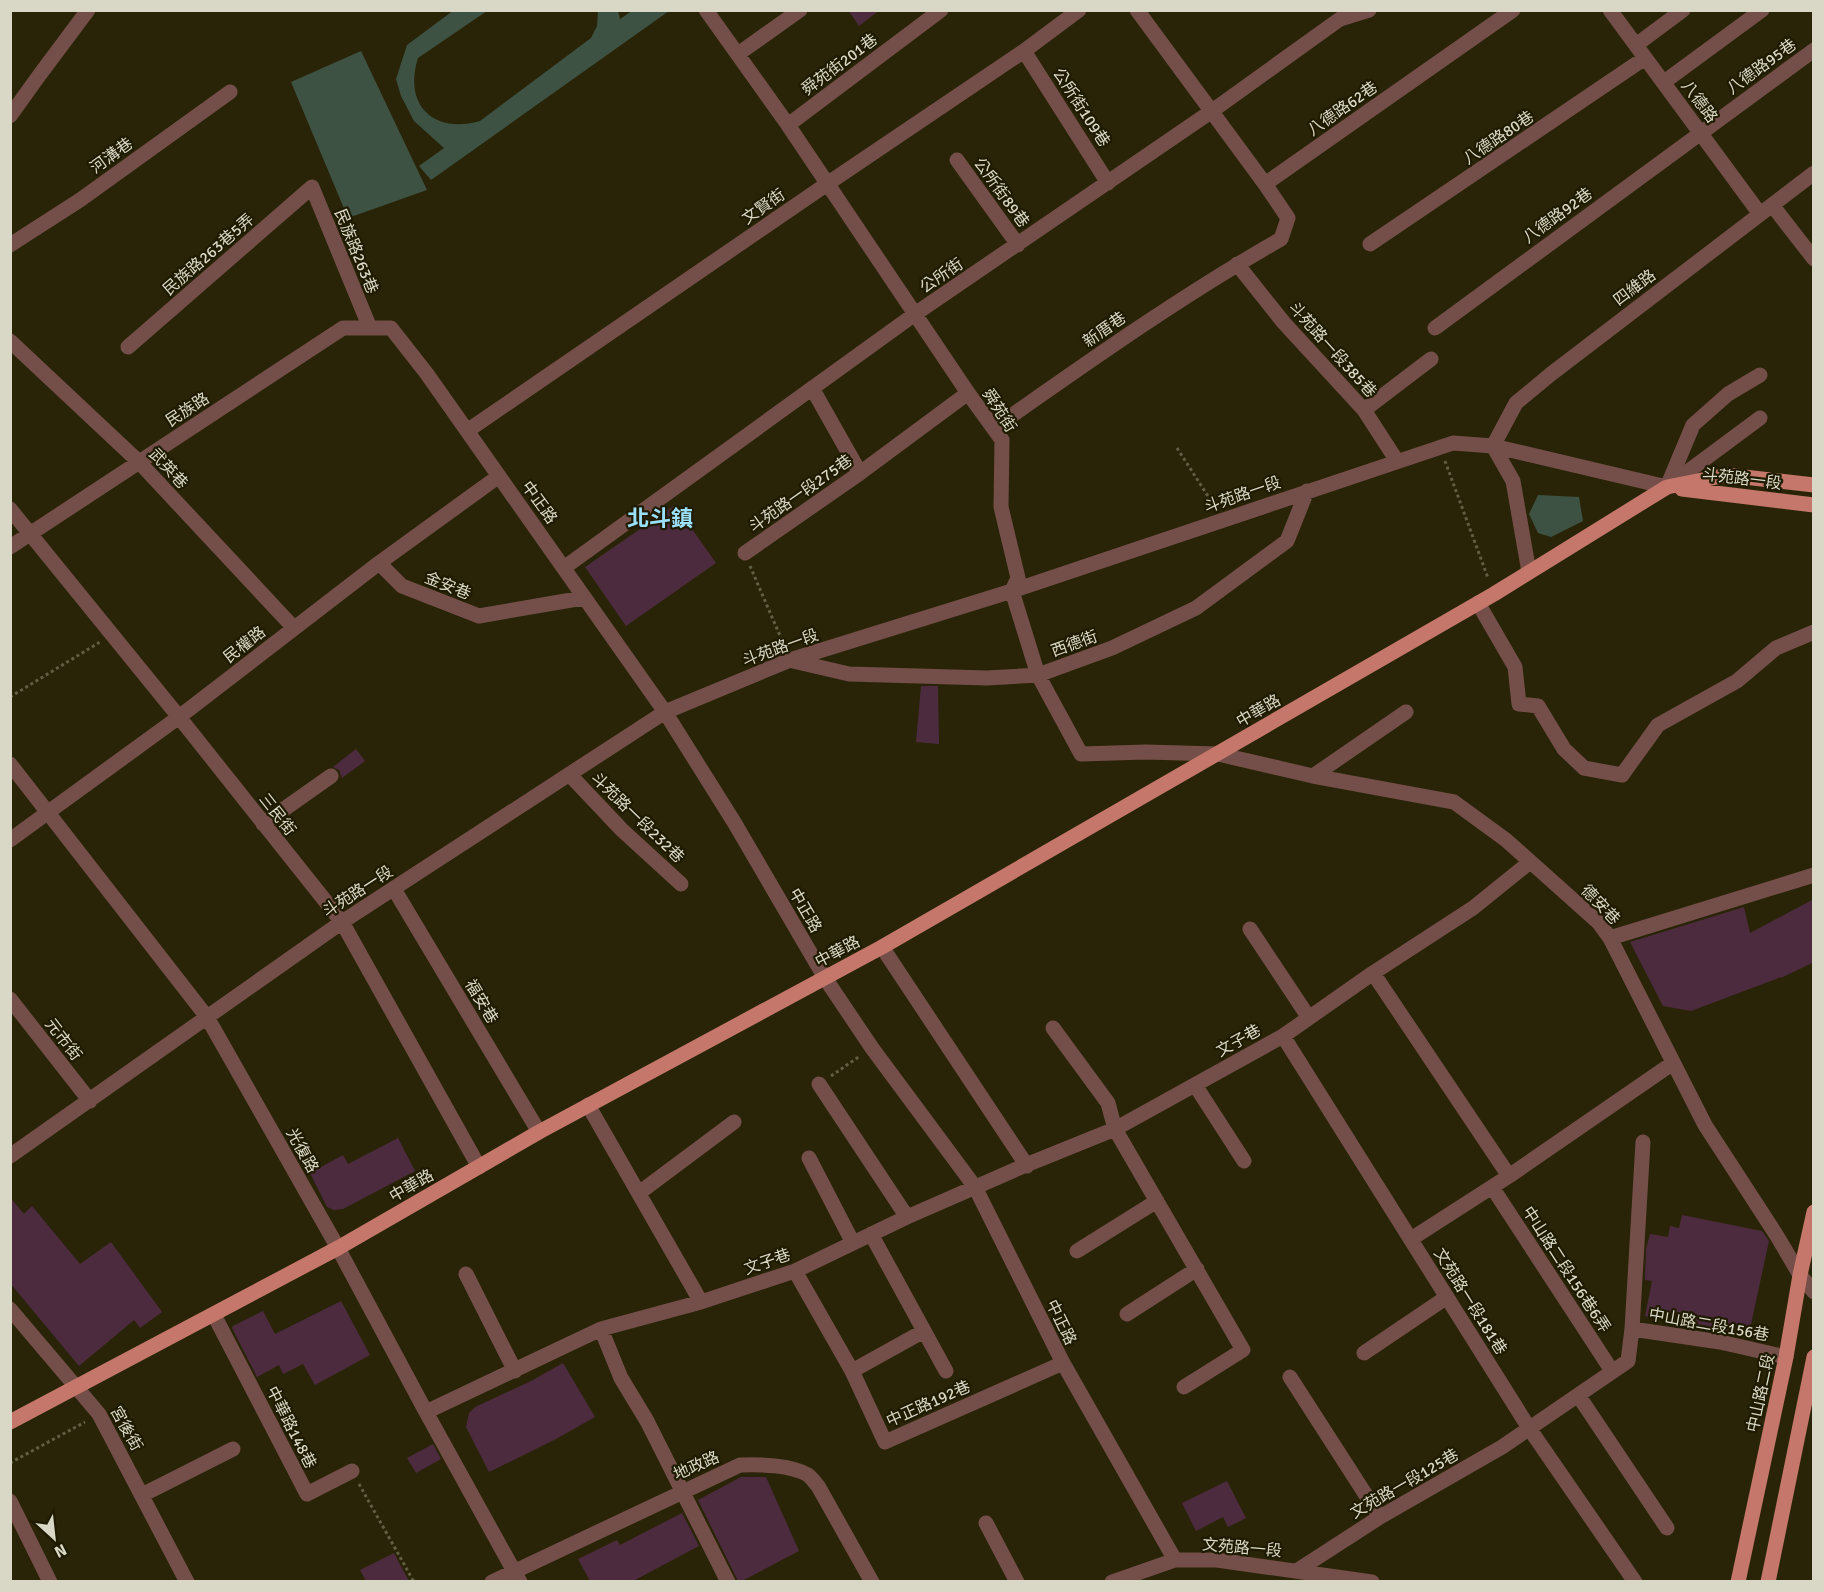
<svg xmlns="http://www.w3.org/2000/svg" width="1824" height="1592" font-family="Signika,'Noto Sans TC',sans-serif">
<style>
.green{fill:#3d5243}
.building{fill:#4d2b3f}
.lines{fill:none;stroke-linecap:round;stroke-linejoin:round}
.path{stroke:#625e45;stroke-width:3;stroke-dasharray:3 3;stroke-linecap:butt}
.minor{stroke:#744e48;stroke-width:15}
.major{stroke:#c4776a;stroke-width:15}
.labels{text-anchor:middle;stroke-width:4.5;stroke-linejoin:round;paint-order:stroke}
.street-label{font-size:16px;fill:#d9d7c6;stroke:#1f1b00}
.district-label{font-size:22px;font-weight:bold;fill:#9be0fd;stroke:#1f1b00}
</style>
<rect width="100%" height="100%" fill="#292407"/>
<!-- green -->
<path class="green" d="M454,10L487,11L418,58C403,106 434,134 480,121L591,38L597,26L598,11H618L620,19L632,11H669L431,180L419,166L444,148L414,121L401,96L396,79L407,45Z
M361,51L427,190L348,218L291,82Z
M1538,495L1579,497L1583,521L1551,537L1538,533L1529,514Z"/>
<!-- building -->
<path class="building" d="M848,10H880L859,26Z
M675,505L716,563L626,626L585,567Z
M921,686H938L939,744L916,742Z
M356,749L365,761L342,778L339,770L333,767Z
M1814,899V962L1781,978V977L1691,1011L1663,1006L1630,942L1744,907L1750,933Z
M398,1138L415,1171L343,1209L334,1210L327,1207L310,1173L343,1155L348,1164Z
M10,1197L24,1214L32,1206L80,1264L111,1242L162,1312L140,1328L134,1320L79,1366L10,1283Z
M1682,1215L1762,1231L1769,1241L1748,1338L1645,1316L1652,1281L1645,1280L1646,1249L1650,1234L1668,1237L1670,1226L1679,1228Z
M341,1301L370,1355L315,1385L303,1364L283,1374L279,1365L257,1377L232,1328L233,1326L263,1311L275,1334Z
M563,1363L595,1417L556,1439L489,1472L466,1427L469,1413L475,1407L531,1381Z
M433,1444L441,1459L416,1473L407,1458Z
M741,1477H766L799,1551L742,1581H738L698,1500Z
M1227,1481L1246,1518L1228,1527L1223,1517L1196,1531L1182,1503Z
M682,1513L699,1546L633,1581H590L578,1559L617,1540L620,1545Z
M394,1553L409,1581H366L360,1570Z"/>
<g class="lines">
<!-- path -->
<path class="path" d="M1177,448L1215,507
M1445,461L1488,578
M750,566L784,645
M10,697L100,642
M831,1076L860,1056
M10,1463L85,1422
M359,1484L414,1582"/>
<!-- minor -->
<path class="minor" d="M706,10L788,125L968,393L1002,440L1001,507L1018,578L1012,591L1038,675L1081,754L1146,752L1218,754L1313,776L1454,802L1506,840L1599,923L1610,938L1705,1125L1777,1236L1800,1275L1814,1292
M1137,10L1265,184L1513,10
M1610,10L1760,214
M1636,45L1683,10
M1024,51L1108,183
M738,54L800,10
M1664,82L1762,10
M10,116L38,77L88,10
M788,125L941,10
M957,160L1018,245
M1772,205L1814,259
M1370,244L1645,58
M10,245L80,200L230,92
M1237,264L1284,323L1364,410L1397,461
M1435,328L1814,50
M10,341L139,462L294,628
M128,347L312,187L370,328
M812,388L860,473
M1364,410L1431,359
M994,428C1088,362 1181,296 1281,239L1288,218L1265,184
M467,431L827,184L1024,51L1079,10
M1667,487L1693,425L1728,394L1760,375
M1667,487L1760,418
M10,509L179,717L342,922L479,1167
M10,547L343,328H391L427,374L665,712L734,822L825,978L872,1048L975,1187L1063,1363L1175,1560
M745,553L860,473L968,393
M379,563L402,586L479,616L583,598
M565,567L915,314L1212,111L1340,19L1369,10
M1529,572L1513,481L1493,446L1516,403L1551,374L1814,173
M1478,603L1515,667L1519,704L1538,706L1564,749L1584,768L1622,775L1658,725L1737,681L1776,648L1814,632
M793,661L849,674L987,678L1038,675L1112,648L1196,608L1287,541L1307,491
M10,764L207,1017L338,1248L426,1412L520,1582
M570,775L622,830L681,884
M1313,776L1406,712
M263,824L331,776
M10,840L179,717L379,563L499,476
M394,889L539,1132
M1250,929L1309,1018
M1610,938L1814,875
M882,947L1027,1166
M1373,973L1509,1176
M10,999L90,1101
M1053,1028L1108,1103L1115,1129L1243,1350L1184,1387
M1283,1036L1529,1428L1635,1582
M819,1084L907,1217
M1195,1085L1244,1161
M588,1105L701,1302
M10,1156L342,922L665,712L790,660L1012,591L1453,443L1493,446L1667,487
M809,1158L853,1243
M1492,1187L1612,1371
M639,1193L734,1122
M871,1234L946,1371
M1411,1239L1509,1176L1673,1063
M1077,1251L1157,1201
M795,1271L852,1371L885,1442L1063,1363
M466,1274L515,1371
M10,1309L99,1414L187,1582
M1127,1314L1197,1269
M214,1315L307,1494L352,1471
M601,1329L621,1378L647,1421L728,1582
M1632,1329L1643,1142
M1364,1353L1447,1297
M852,1371L924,1331
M1290,1377L1380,1517
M1578,1395L1667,1528
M426,1412L601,1329L701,1302L795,1271L907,1217L1026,1165L1115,1129L1283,1036L1373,973L1473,908L1530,862
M142,1495L233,1449
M10,1501L50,1582
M986,1523L1017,1582
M1298,1570L1380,1517L1502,1447L1628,1361L1632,1329L1720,1342L1786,1357
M492,1582L740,1465C758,1464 792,1465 808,1475C811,1477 815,1483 818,1486L872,1582
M1112,1582L1175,1560H1217L1372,1582"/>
<!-- major -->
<path class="major" d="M1682,489L1814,505
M10,1422L338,1248L539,1132L882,947L1494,594L1667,487L1727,475L1814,485
M1738,1582L1786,1357L1800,1275L1814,1212
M1768,1582L1814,1357"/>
</g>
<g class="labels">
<!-- street labels -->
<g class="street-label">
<text transform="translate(839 64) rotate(-37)" y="6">舜苑街201巷</text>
<text transform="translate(1761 66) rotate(-36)" y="6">八德路95巷</text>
<text transform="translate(1700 101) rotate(53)" y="6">八德路</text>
<text transform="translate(1082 107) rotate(57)" y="6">公所街109巷</text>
<text transform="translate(1342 108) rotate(-35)" y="6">八德路62巷</text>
<text transform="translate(1498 137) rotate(-34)" y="6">八德路80巷</text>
<text transform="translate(111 155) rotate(-36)" y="6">河溝巷</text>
<text transform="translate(1002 192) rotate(54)" y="6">公所街89巷</text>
<text transform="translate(763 206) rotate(-35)" y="6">文賢街</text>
<text transform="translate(1557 215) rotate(-36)" y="6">八德路92巷</text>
<text transform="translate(357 251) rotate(68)" y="6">民族路263巷</text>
<text transform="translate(208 254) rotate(-41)" y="6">民族路263巷5弄</text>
<text transform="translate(941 275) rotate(-34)" y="6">公所街</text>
<text transform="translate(1634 287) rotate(-37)" y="6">四維路</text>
<text transform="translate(1104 329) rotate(-35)" y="6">新厝巷</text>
<text transform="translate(1333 349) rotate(48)" y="6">斗苑路一段385巷</text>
<text transform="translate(187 409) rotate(-33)" y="6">民族路</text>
<text transform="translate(1000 410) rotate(57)" y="6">舜苑街</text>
<text transform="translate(169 468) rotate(47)" y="6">武英巷</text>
<text transform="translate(1742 478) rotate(7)" y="6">斗苑路一段</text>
<text transform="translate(800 493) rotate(-35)" y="6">斗苑路一段275巷</text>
<text transform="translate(1242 494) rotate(-19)" y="6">斗苑路一段</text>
<text transform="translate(540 502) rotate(54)" y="6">中正路</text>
<text transform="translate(448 585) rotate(22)" y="6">金安巷</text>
<text transform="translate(1074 643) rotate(-20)" y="6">西德街</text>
<text transform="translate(244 644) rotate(-38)" y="6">民權路</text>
<text transform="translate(780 647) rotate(-20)" y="6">斗苑路一段</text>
<text transform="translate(1258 710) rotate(-30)" y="6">中華路</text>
<text transform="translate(278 814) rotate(52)" y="6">三民街</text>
<text transform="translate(638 817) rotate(44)" y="6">斗苑路一段232巷</text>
<text transform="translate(357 891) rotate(-33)" y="6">斗苑路一段</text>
<text transform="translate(1601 904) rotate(46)" y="6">德安巷</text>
<text transform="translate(806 910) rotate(60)" y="6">中正路</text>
<text transform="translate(837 951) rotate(-28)" y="6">中華路</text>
<text transform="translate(482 1001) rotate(59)" y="6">福安巷</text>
<text transform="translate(64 1039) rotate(52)" y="6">元市街</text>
<text transform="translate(1238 1040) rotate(-29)" y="6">文子巷</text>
<text transform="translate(303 1150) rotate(61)" y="6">光復路</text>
<text transform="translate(411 1185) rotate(-30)" y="6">中華路</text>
<text transform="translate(767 1261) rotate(-19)" y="6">文子巷</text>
<text transform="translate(1567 1269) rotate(57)" y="6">中山路二段156巷6弄</text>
<text transform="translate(1471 1301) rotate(58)" y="6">文苑路一段181巷</text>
<text transform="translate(1062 1322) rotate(64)" y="6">中正路</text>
<text transform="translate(1709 1324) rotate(10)" y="6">中山路二段156巷</text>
<text transform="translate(1760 1393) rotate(-78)" y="6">中山路二段</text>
<text transform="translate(928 1403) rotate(-24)" y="6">中正路192巷</text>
<text transform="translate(292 1427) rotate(63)" y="6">中華路148巷</text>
<text transform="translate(127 1428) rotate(61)" y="6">宮後街</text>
<text transform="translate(696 1465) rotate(-24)" y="6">地政路</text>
<text transform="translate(1404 1483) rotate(-30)" y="6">文苑路一段125巷</text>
<text transform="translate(1242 1547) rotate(5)" y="6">文苑路一段</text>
</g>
<!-- district labels -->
<g class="district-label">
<text x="660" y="526">北斗鎮</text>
</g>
</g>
<!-- border -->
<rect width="1824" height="1592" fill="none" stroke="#d9d7c6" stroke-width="24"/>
<!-- north arrow -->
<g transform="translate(54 1538) rotate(153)" stroke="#1f1b00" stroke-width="4.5" paint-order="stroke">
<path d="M0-4.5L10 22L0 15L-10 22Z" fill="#d9d7c6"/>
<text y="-9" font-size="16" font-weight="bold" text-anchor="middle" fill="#d9d7c6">N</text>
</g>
</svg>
